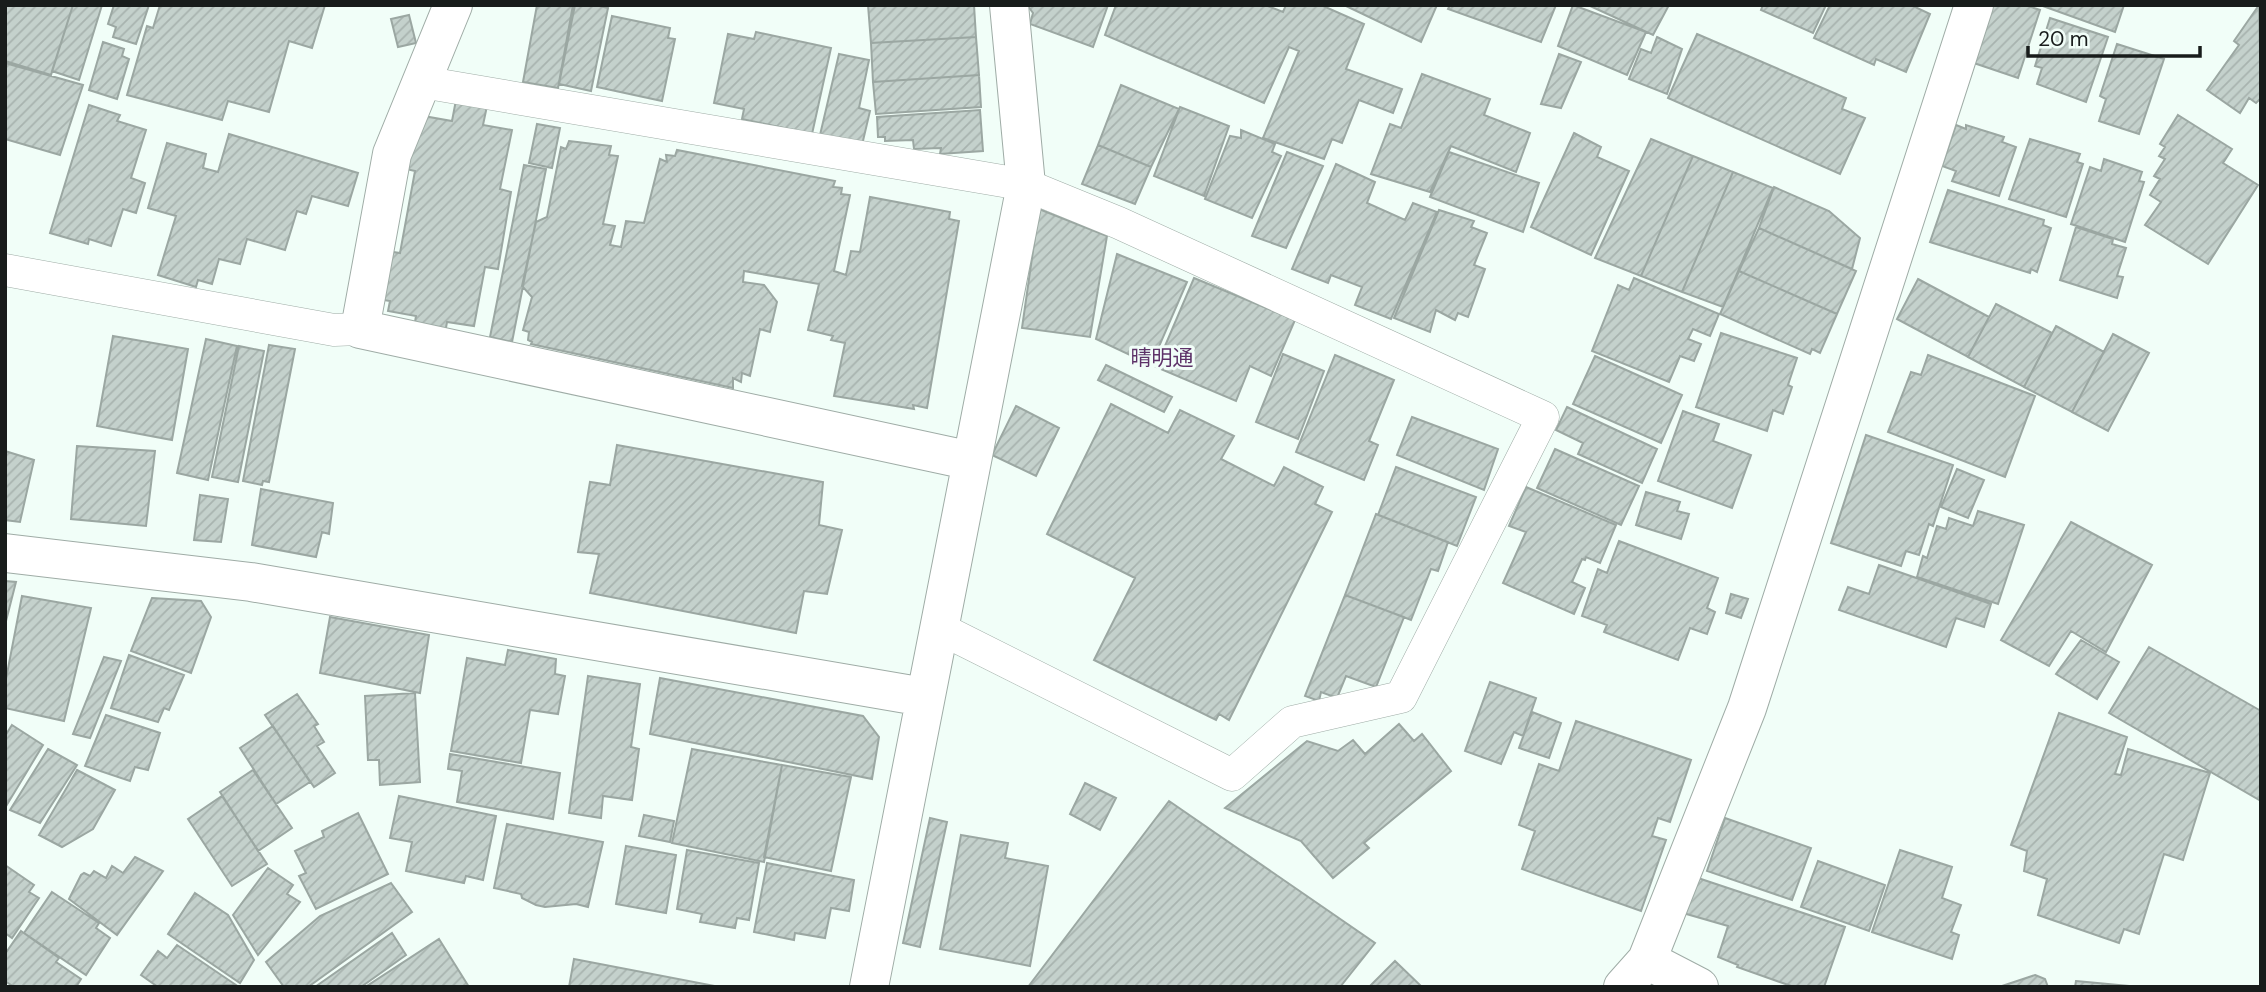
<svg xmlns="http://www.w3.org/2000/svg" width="2266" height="992" font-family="'DM Sans','Noto Sans JP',sans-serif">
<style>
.building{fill:url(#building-hatch);stroke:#9ba7a2;stroke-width:2}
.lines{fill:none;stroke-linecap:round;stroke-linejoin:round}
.service-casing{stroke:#9faca6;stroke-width:33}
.minor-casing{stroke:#9faca6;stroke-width:40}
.service{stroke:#fff;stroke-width:32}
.minor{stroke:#fff;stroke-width:38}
.labels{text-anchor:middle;stroke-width:6;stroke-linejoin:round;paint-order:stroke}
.neighbourhood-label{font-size:21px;fill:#5d3268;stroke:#f1fef8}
</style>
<defs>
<pattern id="building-hatch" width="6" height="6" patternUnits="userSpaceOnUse" patternTransform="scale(1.75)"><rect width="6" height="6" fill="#c4d1cc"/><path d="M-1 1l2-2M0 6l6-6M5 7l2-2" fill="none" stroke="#a8b3af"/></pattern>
</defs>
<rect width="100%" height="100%" fill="#f1fef8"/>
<!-- building -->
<path class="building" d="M5,5H73L51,75L5,61Z
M73,5H102L79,80L52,71Z
M114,5H149L136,44L113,37L116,27L108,24Z
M160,5H325L312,48L289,41L269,112L228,101L222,120L127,95L147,26L153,28Z
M537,5H573L558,88L523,82Z
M575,5H595L608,8L591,91L559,84Z
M868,5H974L976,37L871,43Z
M1027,5H1108L1093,47L1030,24L1033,13Z
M1116,5H1265L1283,12L1286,5H1321L1364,24L1346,69L1402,89L1393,113L1359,100L1342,143L1332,139L1324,159L1263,138L1299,51L1289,47L1264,103L1105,35Z
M1344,5H1437L1421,42Z
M1450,5H1556L1541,42L1448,9Z
M1573,5L1646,32L1627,75L1558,46Z
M1588,5H1669L1653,35Z
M1763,5H1826L1813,33L1761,10Z
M1830,5H1911L1930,14L1906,72L1876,59L1874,65L1814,38Z
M1989,5H2025L2040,10L2018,78L1971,62Z
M2040,5H2124L2115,32Z
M2259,5L2261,98L2256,103L2249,98L2240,113L2207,90L2239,45L2234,41Z
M409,15L416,43L398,47L391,19Z
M612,16L670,28L668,38L675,39L662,101L597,87Z
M2050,18L2108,37L2086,102L2037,84L2042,68L2035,66Z
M756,32L831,48L812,134L742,119L744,109L714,103L728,34L754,39Z
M1697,34L1846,98L1842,109L1865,118L1840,174L1668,98Z
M976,37L979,75L873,82L871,43Z
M1657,37L1682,49L1667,94L1629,79L1641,49L1651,53Z
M103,42L124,49L122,56L129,59L117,99L89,90Z
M2117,44L2164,59L2139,134L2099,121L2106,99L2100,96Z
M839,54L869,60L859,108L870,111L862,145L820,135Z
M1559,54L1581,62L1561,108L1541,104Z
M5,63L83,85L60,155L5,139Z
M1422,74L1490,99L1484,115L1530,133L1516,172L1451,146L1430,192L1371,174L1390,124L1401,128Z
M979,75L981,107L876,114L873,82Z
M1121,85L1179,109L1151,167L1098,145Z
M456,100L487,106L483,125L512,130L500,189L511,192L498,269L485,267L474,326L447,322L444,339L413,334L416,316L388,311L390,301L377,299L386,251L400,253L415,171L402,168L412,114L452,121Z
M89,105L120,115L117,121L146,130L131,178L145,183L136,213L123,209L111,246L89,239L88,244L50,233Z
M1180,107L1229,126L1204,196L1154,176Z
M980,110L983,151L940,154L941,148L914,149L913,140L885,141V137H878L877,117Z
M2178,115L2232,149L2223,163L2258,185L2208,264L2145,225L2161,202L2150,195L2160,179L2154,176L2165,159L2159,156L2165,147L2160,144Z
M537,124L560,128L552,168L529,163Z
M1956,125L1966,129V125L2004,137L2002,142L2016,147L1999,196L1952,181L1956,171L1942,166Z
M1241,130L1275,144L1272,152L1281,156L1252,218L1205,199L1230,136L1241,138Z
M1574,133L1601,147L1597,157L1629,171L1591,255L1531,227Z
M229,134L358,173L348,206L312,196L306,214L297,211L285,250L247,239L240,264L219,259L212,284L198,280L196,287L158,275L176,216L148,208L167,143L206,154L203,168L218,172Z
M1651,139L1693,156L1641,276L1595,258Z
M2030,139L2080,154L2077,162L2083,164L2066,217L2009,199Z
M569,141L611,146L609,155L618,156L603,224L615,226L610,245L621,247L626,221L644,223L660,159L667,162L666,155L675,156L677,150L835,181L833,187L842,188L841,194L850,195L834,271L846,275L851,251L860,252L870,197L950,212L949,219L959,221L927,408L913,405L914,409L834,396L845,343L831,340L833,336L808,330L819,284L744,271L743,282L764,285L777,302L770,332L760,329L750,376L742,373L741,382L733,378V388L531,344L532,342L528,340L529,332L523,330L532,297L522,286L536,222L547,217L561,147L566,149Z
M1098,145L1151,167L1135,204L1082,184Z
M1287,152L1323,166L1286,248L1252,236Z
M1449,152L1539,183L1523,232L1430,197Z
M1693,156L1733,172L1682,292L1641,276Z
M2104,159L2142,172L2139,181L2144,182L2125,242L2071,224L2090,167L2101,171Z
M1336,164L1375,182L1367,203L1405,220L1413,203L1437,212L1391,319L1355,305L1362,287L1331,275L1328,283L1292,269Z
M524,165L546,169L512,342L490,337Z
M1733,172L1773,188L1723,307L1682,292Z
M1774,187L1829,211L1860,238L1852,269L1759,228Z
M1948,190L2044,220L2043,225L2051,228L2037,272L2031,269L2030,273L1930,242Z
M1039,209L1107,236L1090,337L1022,328Z
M1439,210L1474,221L1471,227L1487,233L1474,265L1485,269L1468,317L1458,313L1455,320L1436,310L1430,332L1394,318Z
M2076,227L2113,239L2112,244L2126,248L2117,276L2123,277L2117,298L2060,280Z
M1759,228L1856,271L1837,314L1739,271Z
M1117,254L1187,282L1151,365L1096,339Z
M1739,271L1837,314L1820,353L1812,349L1810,354L1720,314Z
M1194,278L1295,320L1271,376L1250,366L1236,401L1156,367Z
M1634,278L1719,314L1710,336L1693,329L1688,339L1701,344L1694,361L1680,356L1669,382L1592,351L1618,285L1629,290Z
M1918,279L1989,317L1968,357L1897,319Z
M1996,304L2052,333L2024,387L1968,357Z
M2056,326L2104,352L2072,412L2024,387Z
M1721,333L1797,358L1788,385L1792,387L1783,414L1773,410L1767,431L1696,407Z
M2113,334L2149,353L2108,431L2072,412Z
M113,336L188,349L172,440L97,426Z
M206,339L237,346L208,480L177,473Z
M269,345L295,349L269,482L263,481L262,485L243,481Z
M239,346L264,351L238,482L212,477Z
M1283,354L1324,371L1298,439L1256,422Z
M1335,355L1394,380L1369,441L1378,445L1364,480L1296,452Z
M1928,355L2035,396L2005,477L1888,432L1911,372L1921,375Z
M1595,356L1682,395L1661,443L1573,404Z
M1106,365L1172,397L1164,412L1098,380Z
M1111,404L1168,433L1180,410L1234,436L1221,459L1274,486L1284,467L1323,487L1315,504L1332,512L1229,720L1219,714L1216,720L1094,660L1135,578L1047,534Z
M1016,406L1059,428L1036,476L992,455Z
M1567,407L1657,449L1642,483L1578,454L1583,443L1556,430Z
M1683,411L1719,424L1713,441L1751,455L1732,508L1658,481Z
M1412,417L1498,449L1484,490L1397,455Z
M1866,435L1953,465L1933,526L1929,524L1919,555L1906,551L1901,566L1831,543Z
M617,445L823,482L819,525L842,530L827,594L804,591L796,633L590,593L599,554L578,552L590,482L610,485Z
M77,446L155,451L146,526L71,519Z
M1555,449L1639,486L1621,525L1537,488Z
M5,451L34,460L20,522L5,520Z
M1396,467L1476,497L1457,546L1378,515Z
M1957,469L1984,480L1968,518L1941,507Z
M1526,487L1616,525L1600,563L1586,557L1585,560L1582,559L1572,582L1585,588L1574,614L1503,583L1526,532L1509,526Z
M261,489L333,503L329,534L322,532L316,557L252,545Z
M1646,492L1680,502L1677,511L1689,514L1681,539L1636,525Z
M200,495L228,499L221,542L194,540Z
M1978,511L2024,525L1998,604L1917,577L1923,556L1927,558L1937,526L1946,529L1949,518L1973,526Z
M1376,514L1448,542L1438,571L1431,569L1411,620L1345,595Z
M2071,522L2152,565L2106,652L2071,631L2049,666L2001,640Z
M1619,541L1718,578L1707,608L1715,612L1707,634L1690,628L1678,660L1604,632L1607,625L1582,616L1598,569L1607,573Z
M1879,565L1991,604L1984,627L1956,618L1946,647L1839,610L1848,587L1869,594Z
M5,581L16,582L5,625Z
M1731,594L1748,599L1741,618L1726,613Z
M1345,595L1404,617L1376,687L1346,676L1337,698L1321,692L1319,701L1305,696Z
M22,596L91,608L64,721L5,708V684Z
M152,598L201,601L211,617L191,673L131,651Z
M330,617L429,635L420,693L320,673Z
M2081,640L2119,662L2097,699L2056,674Z
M2149,647L2261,711V801L2109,713Z
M508,650L556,659L555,674L565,676L558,714L530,710L521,763L451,751L467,658L505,665Z
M129,655L184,675L169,710L164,708L158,722L111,708Z
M104,657L121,661L90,738L73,734Z
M588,676L640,684L631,747L639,749L632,800L603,796L601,818L569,813Z
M660,678L863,716L879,737L872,779L650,734Z
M1490,682L1536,698L1523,736L1514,732L1501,764L1465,751Z
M415,693L420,782L380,785L379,760H368L365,696Z
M297,694L318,724L314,726L324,742L317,746L335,773L314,787L265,715Z
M1532,712L1561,723L1549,758L1519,748Z
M2059,713L2127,737L2115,774L2121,775L2128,749L2210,773L2183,860L2164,854L2139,934L2124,929L2119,943L2038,915L2047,879L2024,871L2027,851L2011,845Z
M106,715L160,733L148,770L135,767L130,781L85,766Z
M1576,721L1691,760L1670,822L1658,818L1652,836L1666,840L1641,911L1522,869L1535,831L1519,825L1539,764L1559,771Z
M1399,724L1414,741L1422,734L1451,771L1364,843L1369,848L1333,878L1301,841L1225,808L1307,741L1338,751L1353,740L1365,754Z
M12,725L43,745L5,808V736Z
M273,726L310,782L276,804L240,748Z
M48,749L77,765L40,823L10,810Z
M692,749L782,765L764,862L672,843Z
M450,754L560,773L553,819L457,802L462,771L448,769Z
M782,765L851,777L831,871L764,857Z
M77,770L115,790L93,829L62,847L39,835Z
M253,770L292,828L258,851L220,792Z
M1085,783L1116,798L1100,830L1070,814Z
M222,796L267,864L232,886L188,819Z
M399,796L496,816L483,880L466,876L464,883L406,871L412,842L390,838Z
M1169,801L1375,943L1340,987H1028Z
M358,813L388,874L316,909L299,876L306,873L295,851L324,837L322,831Z
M644,815L674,821L670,842L639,836Z
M930,818L947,822L920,947L903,943Z
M1725,818L1811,848L1792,900L1707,871Z
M507,824L603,842L588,907L576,904L545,907L536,905L522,898L521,894L494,888Z
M961,835L1008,843L1005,858L1048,866L1030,966L940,949Z
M626,846L676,855L666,913L616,904Z
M687,850L759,863L749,920L737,918L735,928L700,922L702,914L677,909Z
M1900,850L1952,867L1942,898L1961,905L1951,932L1959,935L1952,959L1872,932Z
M135,857L163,871L117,935L69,899L81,875L84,873L90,876L94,871L106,878L112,866L123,873Z
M1818,861L1885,885L1869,931L1801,907Z
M767,863L854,880L849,911L831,908L825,938L795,933L794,940L754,932Z
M5,865L34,885L29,892L39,898L12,938L5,933Z
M268,868L293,885L287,894L300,902L258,955L233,915Z
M1695,877L1845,927L1824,987H1794L1737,967L1738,965L1718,957L1728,926L1683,913Z
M391,883L412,912L308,987H284L266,962L320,916Z
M52,892L99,923L96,928L110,938L86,975L24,933Z
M195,893L228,915L254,960L240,983L168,934Z
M21,931L59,958L56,962L81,979L76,987H14L5,981V954Z
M392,933L406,955L361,987H315Z
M439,939L469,987H368L367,986Z
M177,945L236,985L158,987L141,975L158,951L167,958Z
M574,959L715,986V987H569Z
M1395,961L1422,987H1369Z
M2035,975L2045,979L2048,987H1999Z
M2076,981L2140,987H2075Z"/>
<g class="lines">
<defs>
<path id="service" d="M422,82L1026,185L1119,223L1543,417L1401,697L1292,722L1232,775L939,628
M5,270L334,330L360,329"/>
<path id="minor" d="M453,5L392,154L360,329L972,461
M5,553L251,582L924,697
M1647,960L1699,987
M869,987L1026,185L1009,5
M1623,987L1647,960L1747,708L1974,5"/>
</defs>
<!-- service casing -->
<use href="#service" class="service-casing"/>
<!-- minor casing -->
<use href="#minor" class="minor-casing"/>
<!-- service -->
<use href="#service" class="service"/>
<!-- minor -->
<use href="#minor" class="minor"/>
</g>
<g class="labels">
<!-- neighbourhood labels -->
<g class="neighbourhood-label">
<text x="1162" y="365">晴明通</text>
</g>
</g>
<!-- border -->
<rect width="2266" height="992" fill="none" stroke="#181c1b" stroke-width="14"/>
<!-- scale -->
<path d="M2028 46v10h172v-10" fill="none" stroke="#181c1b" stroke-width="3.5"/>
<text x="2038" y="46" font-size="21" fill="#181c1b" stroke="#f1fef8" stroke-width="5" paint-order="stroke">20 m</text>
</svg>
